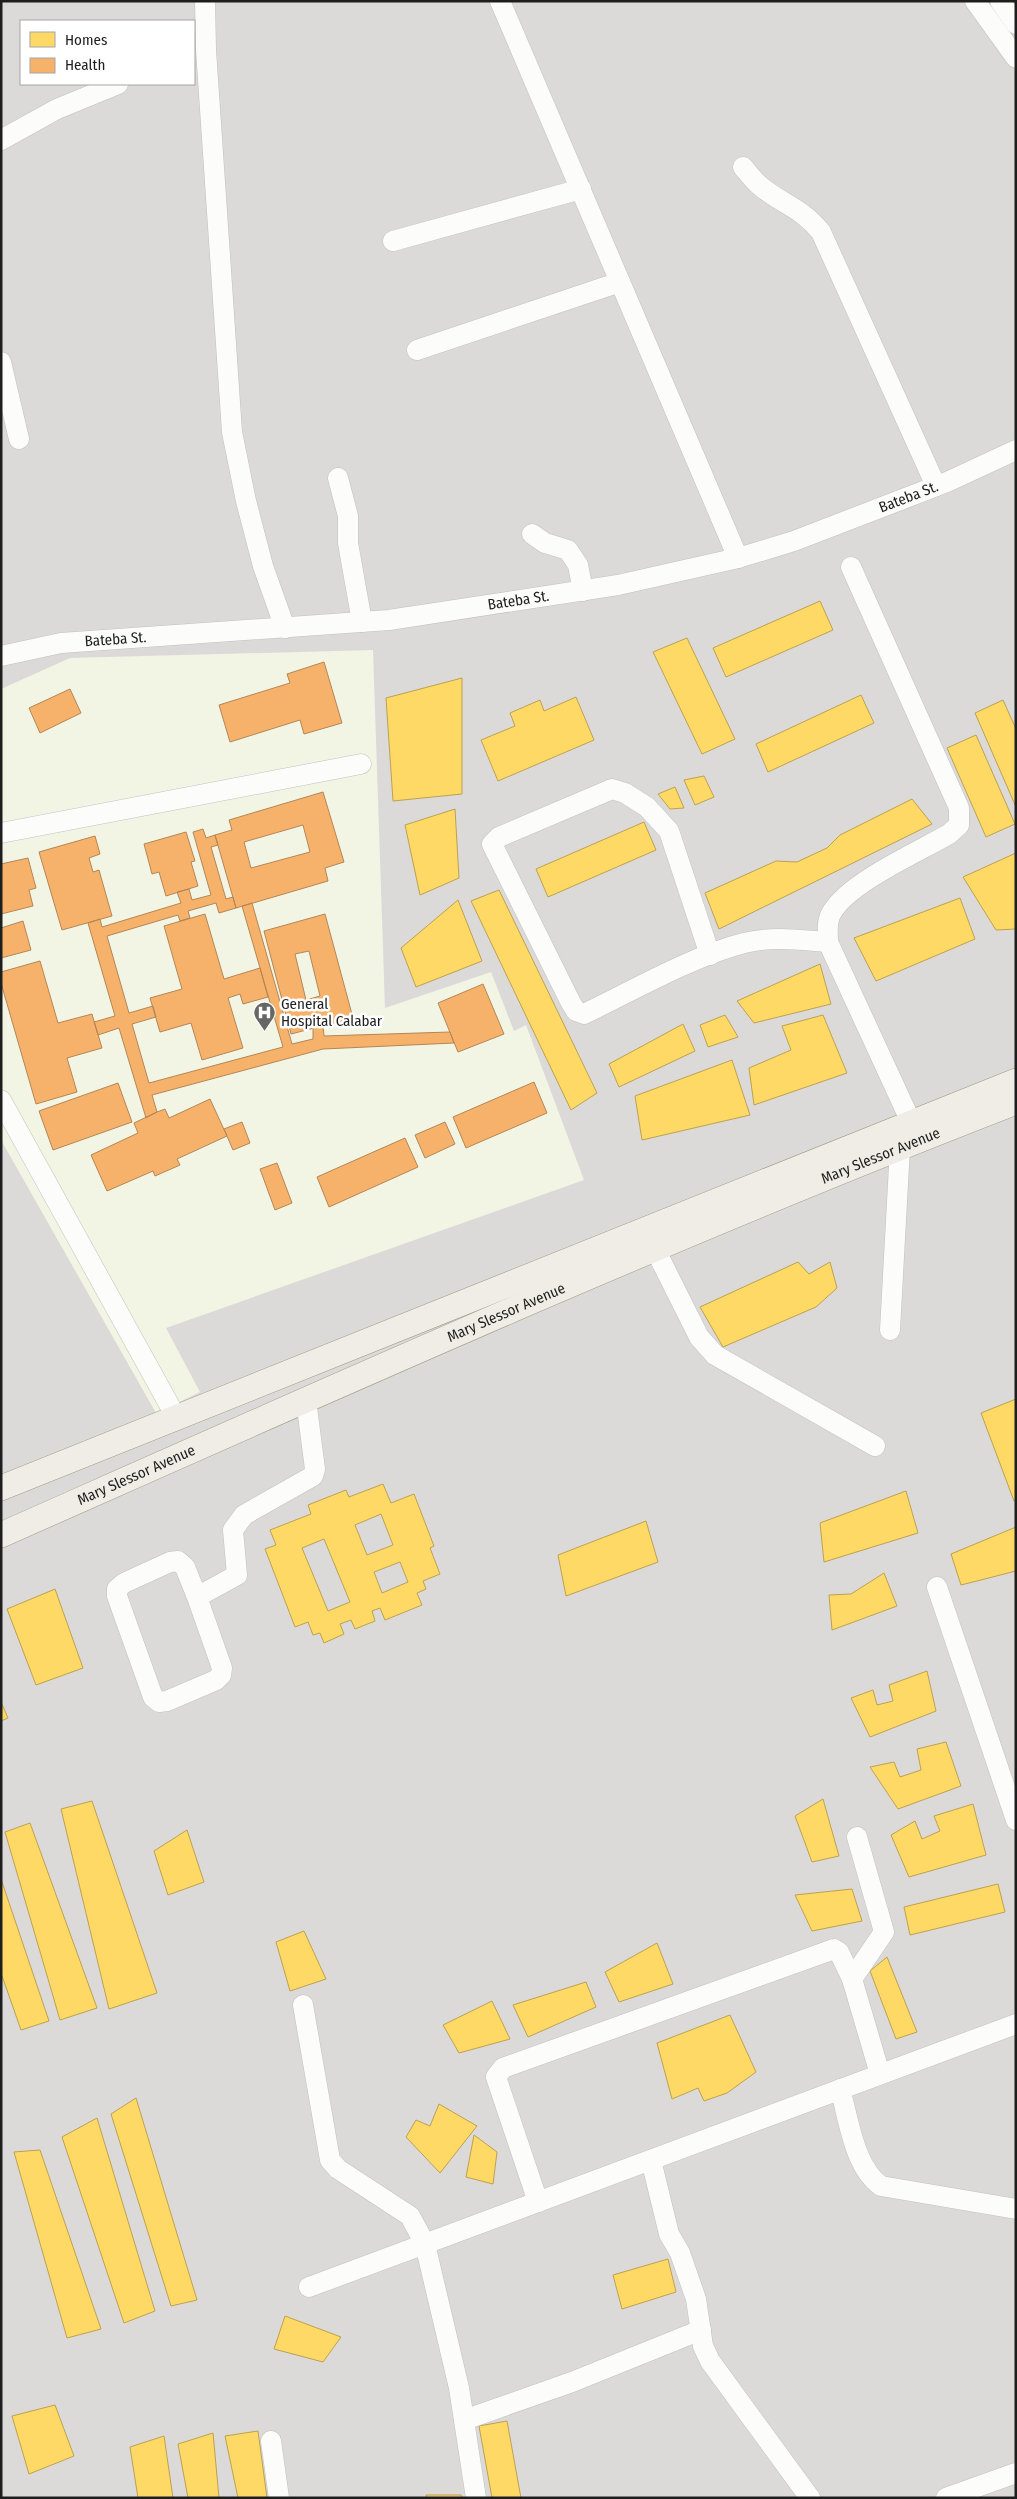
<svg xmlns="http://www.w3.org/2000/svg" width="1017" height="2499" font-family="'Fira Sans Condensed',sans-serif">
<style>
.residential{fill:#dbdad8;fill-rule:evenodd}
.education{fill:#f2f4e4}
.homes{fill:#ffd966;stroke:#bca150;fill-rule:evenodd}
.health{fill:#f6b26b;stroke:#b58654;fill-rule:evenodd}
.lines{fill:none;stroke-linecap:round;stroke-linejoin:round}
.minor-casing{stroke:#c2c1bf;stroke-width:21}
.major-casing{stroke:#9f9b86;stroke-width:26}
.minor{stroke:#fcfcfb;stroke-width:20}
.major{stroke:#efede5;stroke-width:25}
.labels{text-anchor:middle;stroke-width:5;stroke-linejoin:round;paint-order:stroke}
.street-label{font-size:15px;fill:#1e1e1e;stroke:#fff}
.poi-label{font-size:15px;fill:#1e1e1e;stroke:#fff;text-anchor:start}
</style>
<rect width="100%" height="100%" fill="#ecebe7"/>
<!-- residential -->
<path class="residential" d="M1,1H1016V2498H1ZM21,21H194V84H21Z"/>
<!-- education -->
<path class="education" d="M373,650L385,1008L491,972L514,1031L526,1025L584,1180L166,1328L200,1392L156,1413L1,1140V689L70,658Z"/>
<!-- homes -->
<path class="homes" d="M820,601L833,630L726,677L713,648Z
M687,638L735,739L702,754L653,652Z
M462,678V794L393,801L386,698Z
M861,695L874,723L768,772L756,744Z
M576,697L594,740L498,781L481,740L515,726L510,713L540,700L544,711Z
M1003,700L1016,729V807L975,713Z
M976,735L1015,824L986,837L947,748Z
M704,776L714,797L695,805L684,780Z
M675,787L684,808L670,809L658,794Z
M912,799L932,824L719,929L705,893L776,861L797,862L827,848L840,835Z
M455,809L459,878L420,895L405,825Z
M644,822L656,850L548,897L536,869Z
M1016,853V929L996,930L963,877Z
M499,890L597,1093L571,1110L471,901Z
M960,898L975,939L876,981L854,938Z
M458,900L482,961L416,987L401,948Z
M820,964L831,1004L754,1023L737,1001Z
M725,1015L738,1037L708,1047L700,1025Z
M823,1015L847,1073L754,1105L749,1068L791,1050L782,1026Z
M683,1024L695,1051L619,1087L609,1064Z
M732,1060L750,1115L642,1140L635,1096Z
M798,1262L809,1274L830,1262L837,1288L816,1307L723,1347L700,1307Z
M1016,1399V1500L1014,1501L981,1413Z
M383,1484L391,1503L414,1494L434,1546L430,1548L440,1574L423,1581L426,1589L417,1593L422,1605L385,1620L380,1608L372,1611L375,1621L355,1629L351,1620L340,1624L344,1634L324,1643L320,1633L313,1635L308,1622L295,1627L265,1549L276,1545L270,1530L311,1514L308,1505L346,1490L349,1497ZM381,1514L393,1545L367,1555L355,1525ZM324,1539L350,1602L328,1611L302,1548ZM400,1562L408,1582L382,1593L374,1572Z
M906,1491L918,1533L824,1562L820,1523Z
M646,1521L658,1562L566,1596L558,1555Z
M1016,1527V1571L961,1585L951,1554Z
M884,1573L897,1606L832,1630L829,1595L851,1594Z
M55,1589L83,1668L36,1685L7,1609Z
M927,1671L936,1711L870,1737L851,1698L873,1690L877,1705L893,1701L889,1685Z
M1,1702L8,1718L1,1721Z
M946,1742L961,1786L898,1809L870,1767L894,1762L900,1777L921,1770L917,1749Z
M823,1799L839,1856L812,1862L795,1816Z
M92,1801L157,1993L109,2009L61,1809Z
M973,1804L986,1855L909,1877L891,1835L915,1821L922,1839L940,1831L934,1816Z
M30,1823L97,2008L60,2020L5,1832Z
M187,1830L204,1882L168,1895L154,1851Z
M1,1879L49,2021L21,2030L1,1973Z
M998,1884L1005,1912L910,1935L904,1907Z
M852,1889L862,1921L812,1931L795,1895Z
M304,1931L326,1979L290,1991L276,1942Z
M657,1943L673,1984L619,2002L605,1972Z
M887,1957L917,2032L896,2039L870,1971Z
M586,1982L596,2007L528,2037L513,2005Z
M492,2001L510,2039L459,2053L443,2025Z
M730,2015L756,2072L727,2093L704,2101L698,2088L672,2099L657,2043Z
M136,2098L197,2300L171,2306L111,2114Z
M439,2104L477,2126L440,2173L406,2137L416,2120L430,2126Z
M97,2118L155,2311L124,2323L62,2137Z
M474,2135L497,2152L493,2184L466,2177Z
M40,2150L101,2329L67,2338L14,2152Z
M668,2259L676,2292L622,2309L613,2275Z
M285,2316L341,2337L323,2362L274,2349Z
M55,2405L74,2456L29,2474L12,2416Z
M507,2421L521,2498H492L479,2426Z
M258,2431L267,2498H238L225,2436Z
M213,2433L219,2498H188L178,2444Z
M164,2436L173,2498H138L130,2447Z
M426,2495H461L462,2498H427Z"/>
<!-- health -->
<path class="health" d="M324,662L342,723L304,734L300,720L230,742L219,705L290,683L287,674Z
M70,689L81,713L40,733L29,708Z
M323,792L344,862L325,868L328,881L236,908L215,835L232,830L229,820ZM303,825L310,852L251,868L244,842Z
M203,829L206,838L215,835L218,845L211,847L226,899L233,897L236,908L219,913L216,903L188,911L190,918L180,921L178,915L107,936L129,1013L153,1006L156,1017L132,1024L149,1083L283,1047L242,906L252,903L292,1044L313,1039V1028L323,1026L324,1036L450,1032L454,1043L323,1049L152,1095L157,1112L146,1118L119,1028L98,1035L94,1022L115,1016L88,923L100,919L102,927L181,903L177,892L189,889L192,900L211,895L193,832Z
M186,832L195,861L191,862L198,886L166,896L159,872L152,874L144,844Z
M95,836L100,854L89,858L93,872L99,870L112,916L62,930L39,852Z
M28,858L36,888L29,890L33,906L1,914V864Z
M205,914L224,979L260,968L268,997L243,1004L240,994L228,998L243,1048L202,1060L191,1023L160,1032L150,998L182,989L164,926Z
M325,914L353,1018L291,1034L264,931ZM309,951L320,996L306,1000L295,954Z
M23,921L31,950L1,958V928Z
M40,961L58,1023L92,1014L102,1048L67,1058L77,1092L36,1104L1,983V972Z
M483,984L504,1034L458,1052L438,1003Z
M534,1082L547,1113L466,1148L453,1117Z
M118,1083L132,1122L53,1150L39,1111Z
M210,1099L227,1136L177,1159L180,1165L155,1176L153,1171L107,1191L91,1155L138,1133L134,1123L157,1112L165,1109L169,1118Z
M242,1122L250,1143L233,1150L224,1129Z
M445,1122L455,1144L425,1158L415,1135Z
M405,1138L418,1167L329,1207L317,1177Z
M277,1163L292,1203L275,1210L260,1169Z"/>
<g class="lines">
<defs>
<g id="minor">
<path d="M205,1L206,50L232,432L246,501L263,566L285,628"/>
<path d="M500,1L738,558"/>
<path d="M975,1L1016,58"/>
<path d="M1000,1L1016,24"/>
<path d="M1,140L57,109L118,84"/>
<path d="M743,167C748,173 753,180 759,185C781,204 801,207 821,232L936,486"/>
<path d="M393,241L581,189"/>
<path d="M417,350L620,282"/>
<path d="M1,362L19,439"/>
<path d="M338,478L348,516V543L362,622"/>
<path d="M532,534L545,543L568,550L578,565L583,591"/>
<path d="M851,567L959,808V825L949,834C918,852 850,882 832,912C826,921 828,932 828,942L911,1122"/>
<path id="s1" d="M1,656L61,643L389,620L618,585L738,558L794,541L947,482L1016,450"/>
<path d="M1,833L361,764"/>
<path d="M710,955L669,831L647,807L625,793L612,789L499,837L492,844L571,1003L576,1011L584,1014C632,991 693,956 744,943C771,936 800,940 828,942"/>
<path d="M1,1100L176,1417"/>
<path d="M655,1249L699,1337L715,1355L875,1446"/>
<path d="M890,1330L900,1147"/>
<path d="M937,1587L1016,1820"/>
<path d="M197,1597L185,1567L178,1561L170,1562L124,1583L117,1589V1596L153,1697L159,1702L167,1701L216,1680L221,1675L222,1668L197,1597L237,1575L233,1530L244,1515L313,1476L315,1469L306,1400"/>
<path d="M857,1837L884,1932L852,1979L880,2074"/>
<path d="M303,2005L330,2160L338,2169L410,2216L425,2244L459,2388L476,2498"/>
<path d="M840,2089C849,2120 854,2167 881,2186L1016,2209"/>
<path d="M651,2160L669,2234L680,2253L696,2299L703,2346L710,2361L810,2498"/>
<path d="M538,2202L496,2077L503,2068L834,1949L839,1952L852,1979"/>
<path d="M309,2287L1016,2024"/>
<path d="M464,2420L572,2382L701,2330"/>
<path d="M271,2441L279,2498"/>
<path d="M946,2498L1016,2473"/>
</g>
<g id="major">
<path d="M1,1488L1016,1081"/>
<path id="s2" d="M1,1535C337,1386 673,1235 1016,1102"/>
</g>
</defs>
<!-- minor casing -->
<use href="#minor" class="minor-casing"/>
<!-- major casing -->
<use href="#major" class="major-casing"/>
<!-- minor -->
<use href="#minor" class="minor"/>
<!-- major -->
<use href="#major" class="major"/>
</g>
<!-- icons -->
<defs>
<symbol id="hospital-pin" viewBox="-11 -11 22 30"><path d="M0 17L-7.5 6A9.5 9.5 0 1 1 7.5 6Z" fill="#666664" stroke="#fff"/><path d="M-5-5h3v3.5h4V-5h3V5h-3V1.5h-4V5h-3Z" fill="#fff"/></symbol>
</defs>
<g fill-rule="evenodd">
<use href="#hospital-pin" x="252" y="1000" width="25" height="34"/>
</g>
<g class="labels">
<!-- street labels -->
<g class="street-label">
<text dy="5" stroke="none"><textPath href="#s1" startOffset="926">Bateba St.</textPath></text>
<text dy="5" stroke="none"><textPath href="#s1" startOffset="521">Bateba St.</textPath></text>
<text dy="5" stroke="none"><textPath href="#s1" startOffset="116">Bateba St.</textPath></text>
<text dy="5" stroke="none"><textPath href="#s2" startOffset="958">Mary Slessor Avenue</textPath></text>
<text dy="5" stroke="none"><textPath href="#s2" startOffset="552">Mary Slessor Avenue</textPath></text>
<text dy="5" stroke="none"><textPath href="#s2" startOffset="148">Mary Slessor Avenue</textPath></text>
</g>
<!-- poi labels -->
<g class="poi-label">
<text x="281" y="1009">General<tspan x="281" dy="17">Hospital Calabar</tspan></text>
</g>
</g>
<!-- border -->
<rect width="1017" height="2499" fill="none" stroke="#1e1e1e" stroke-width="5"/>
<!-- legend -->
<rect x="20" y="20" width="175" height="65" fill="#ffffff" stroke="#a5a5a5"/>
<rect x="30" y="32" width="25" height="15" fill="#ffd966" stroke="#a5a5a5"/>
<text x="65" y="45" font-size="15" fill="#1e1e1e">Homes</text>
<rect x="30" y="58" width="25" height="15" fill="#f6b26b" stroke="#a5a5a5"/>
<text x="65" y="70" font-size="15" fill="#1e1e1e">Health</text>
</svg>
